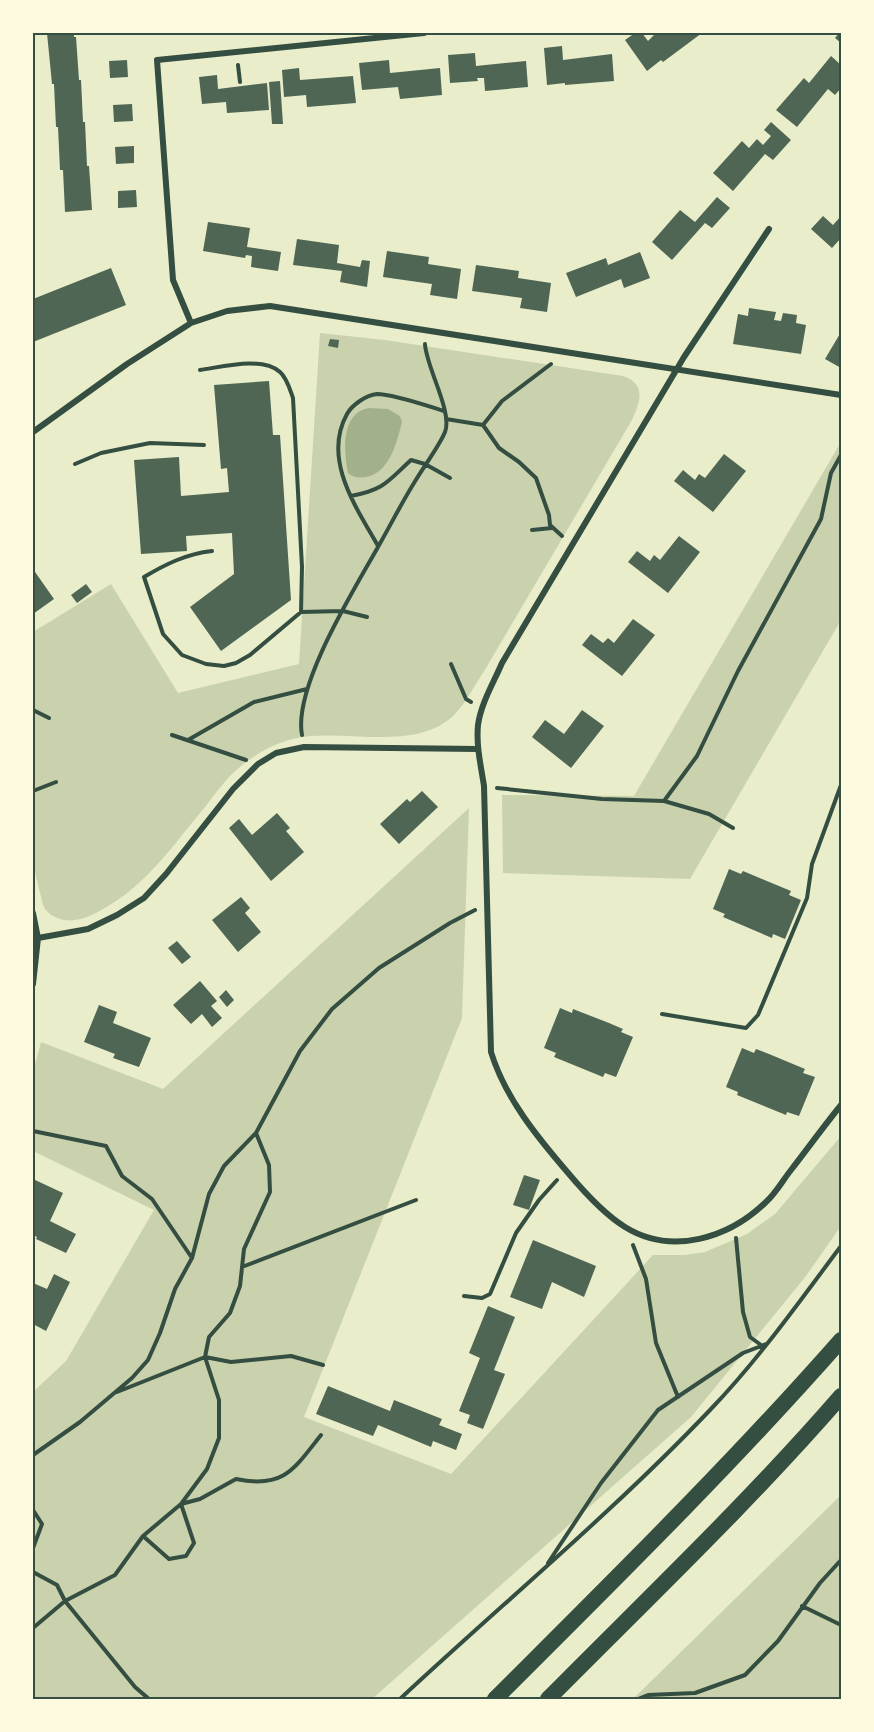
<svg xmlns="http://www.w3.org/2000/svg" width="874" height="1732" font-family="Roboto,sans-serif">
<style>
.green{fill:#cad2ad}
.water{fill:#a3b18a}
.building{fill:#4f6655}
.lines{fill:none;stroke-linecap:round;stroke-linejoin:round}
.path{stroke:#344e41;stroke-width:4}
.minor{stroke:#344e41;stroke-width:6}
.trunk{stroke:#344e41;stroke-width:16}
.neatline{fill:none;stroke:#344e41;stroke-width:2}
</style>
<rect width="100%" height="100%" fill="#e9edc9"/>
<!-- green -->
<path class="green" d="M320,333L385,340L623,376C647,384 640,402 632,420L483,673C474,686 466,703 455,714C420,750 355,732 311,736C284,738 261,750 241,766C227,777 216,793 205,807C173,845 147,885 103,909C92,916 77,922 64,920C55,918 47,914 43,905L33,864V632L111,584L178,693L299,664Z
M841,442V620L690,879L503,873L502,795L634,796Z
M469,808L462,1018L304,1417L451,1474L653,1255H685L705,1252L747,1234L775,1214L841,1136V1226L806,1276L691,1417L372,1699H33V1392L66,1361L154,1210L33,1151V1072L41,1042L163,1089Z
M841,1495V1699H633Z"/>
<!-- water -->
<path class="water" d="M369,408L388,409L400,416L402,422C397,441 390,473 366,477C359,478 354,478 348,473C344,452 340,413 369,408Z"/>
<!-- building -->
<path class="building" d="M47,33H74V37H76L79,80H81L83,122H85L87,166H89L92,210L65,212L63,170H60L58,127H56L54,84H52Z
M635,33H642L648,41L656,33H702L663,62L661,60L647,71L625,40Z
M839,33H841V43L835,38Z
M562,46L563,60L612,54L614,81L565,85V83L547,85L544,48Z
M475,53L476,66L526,61L528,87L485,91L484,78H477L478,81L450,83L448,55Z
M831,56L841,65V88L835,95L828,89L797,127L776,110L804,78L809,83Z
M127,60L128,77L110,78L109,61Z
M389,60L390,73L440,68L442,95L400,99L398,87L362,90L359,63Z
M299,68L300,80L353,76L356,103L307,107L306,95L284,97L282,70Z
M217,75L218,89L267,83L269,110L227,113L226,102L202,104L199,77Z
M280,81L283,124H272L269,82Z
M132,104L133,121L114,122L113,105Z
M771,122L791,140L773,160L765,154L733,191L713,173L742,141L749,148L757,139L763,145L771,136L764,130Z
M134,146V163L116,164L115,147Z
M136,190L137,207L118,208V191Z
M717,197L730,208L712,228L705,223L672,260L652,242L680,210L695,222Z
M823,216L833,225L841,216V238L832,248L811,229Z
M208,222L250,228L247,247L281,252L278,271L251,267L252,256L246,255L245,258L203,251Z
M297,239L339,245L337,263L360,267L362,260L370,261L367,287L340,282L342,271L293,265Z
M387,251L429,257L428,264L461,269L457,299L430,295L432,284L383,277Z
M640,252L650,278L624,288L621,279L576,297L566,273L606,258L608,265Z
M476,265L519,271L518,278L551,283L547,312L520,308L522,298L472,291Z
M111,268L126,305L33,342V299Z
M749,308L776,312L774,320L781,321L783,313L797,315L796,323L806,325L801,354L733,344L738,314L748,316Z
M841,332V368L825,359Z
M330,339L339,340L338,348L328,346Z
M269,381L273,435H280L291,600L221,651L190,607L234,574L232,533L186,536L187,551L141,554L134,460L179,457L181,496L229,492L227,468L221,469L214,385Z
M724,454L746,471L713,512L674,481L683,470L695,480L699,474L705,478Z
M679,536L700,552L668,593L628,562L637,551L650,561L654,555L660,560Z
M33,569L54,599L33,614Z
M86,584L92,592L77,603L71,595Z
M633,619L655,635L622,676L582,645L591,634L603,643L608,638L614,643Z
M582,710L604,726L571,768L532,737L545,720L564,734Z
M422,791L438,807L399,844L380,824L407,799L410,802Z
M277,813L290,828L286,831L304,852L271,881L229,828L239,819L252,835Z
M729,869L741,874L743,871L762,879L791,891L789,895L801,900L785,939L773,934L772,938L723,917L725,914L713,909Z
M241,897L250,908L245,913L261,932L238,952L212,920Z
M177,941L191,957L182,964L168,948Z
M200,981L217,1001L211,1006L222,1018L212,1027L202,1014L191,1024L173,1005Z
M226,990L234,1000L227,1007L219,997Z
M99,1005L117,1012L113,1023L151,1038L139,1067L113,1058L115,1054L84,1042Z
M560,1008L572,1013L573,1009L609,1023L623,1029L621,1032L633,1037L616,1077L605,1073L603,1077L554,1057L556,1053L544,1048Z
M742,1048L754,1053L756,1049L769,1054L805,1069L803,1073L815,1077L799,1116L787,1112L786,1115L737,1095L738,1092L726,1087Z
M524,1175L540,1180L529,1210L513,1205Z
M33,1179L63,1193L50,1221L76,1234L66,1253L36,1239L37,1237L33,1235Z
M533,1240L596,1266L584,1297L552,1282L542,1309L510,1297Z
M54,1274L70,1282L46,1331L33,1324V1283L47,1289Z
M488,1306L515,1317L494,1370L505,1374L483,1429L467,1423L470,1415L459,1411L480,1358L469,1353Z
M328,1386L390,1411L394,1400L442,1419L439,1425L462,1434L456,1450L433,1441L431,1447L378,1425L373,1436L316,1414Z"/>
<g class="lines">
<!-- path -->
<path class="path" d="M238,65L240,82
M200,370C222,367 262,356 280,372C287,378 290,390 293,398L302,567L301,612L250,655L236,663L224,666L206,664L182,655L163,634L144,577C166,564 186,554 212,551
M446,419L483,425L499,448L519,462L536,478L549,515L550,525L562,536
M483,425L502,401L551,364
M75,464L101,453L150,443L204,445
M351,496C384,490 387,482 411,460L425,464L450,478
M532,530L552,528
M378,546C356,507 322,459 347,414C352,405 366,395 377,394C393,394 428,406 444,411
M301,612L343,611L367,617
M451,664L466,699L471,702
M33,710L49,718
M172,735L246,760
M302,735C293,687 354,590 378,547C390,526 401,504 414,483C422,469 440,445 445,432C453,412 426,367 425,344
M188,740L254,702L307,689
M497,788L602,799L664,801L697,756L738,671L821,519L831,473L841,455
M33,791L56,782
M664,801L709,814L733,828
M662,1014L746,1028L758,1015L807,898L812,864L841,785
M33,1131L106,1146L122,1176L152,1199L192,1258
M736,1238L743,1312L750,1337L761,1345
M633,1245L646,1279L656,1343L678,1397
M242,1267L416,1200
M464,1296L482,1298L490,1294L516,1233L539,1200L557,1180
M117,1392L205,1357L231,1362L291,1356L323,1365
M33,1455L80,1422L132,1378L148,1360L160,1333L175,1289L192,1258L209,1194L224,1166L256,1133L300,1051L332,1009L379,968L450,923L475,910
M33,1510L42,1524L33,1548
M143,1536L169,1559L186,1556L194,1543L181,1504L200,1499L236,1479C284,1489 294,1469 321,1435
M548,1563L601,1483L658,1410L743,1353L766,1344
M33,1572L57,1585L65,1601L135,1687L149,1699
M802,1606L841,1625
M33,1628L65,1601L115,1575L143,1536L181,1504L207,1469L219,1438V1400L205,1357L209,1337L230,1313L240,1286L244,1249L270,1192L269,1165L256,1133
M400,1699C503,1603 613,1512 710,1410C759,1359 799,1302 841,1246
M638,1699L648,1695L695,1693L745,1675L778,1641L820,1583L841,1560"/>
<!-- minor -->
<path class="minor" d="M769,229L684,357L502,663C494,682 481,703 478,725C476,746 481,766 484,786L491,1052C505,1098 538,1138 569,1174C585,1193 604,1214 625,1227C672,1256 729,1238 766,1202C776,1193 783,1180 791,1170C808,1148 824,1126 841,1105
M191,323L173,280L157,60L424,33
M33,432L127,364L191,323L227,311L270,306L841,395
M33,913L38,938L33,984
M38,938L88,929L117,915L144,898L166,874L233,789L258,764L276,753L304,747L478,749"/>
<!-- trunk -->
<path class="trunk" d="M495,1699C612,1582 731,1465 841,1340
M548,1699C647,1599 749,1502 841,1396"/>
</g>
<!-- border -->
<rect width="874" height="1732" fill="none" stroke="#fefae0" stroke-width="69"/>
<rect x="34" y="34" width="806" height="1664" class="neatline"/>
</svg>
